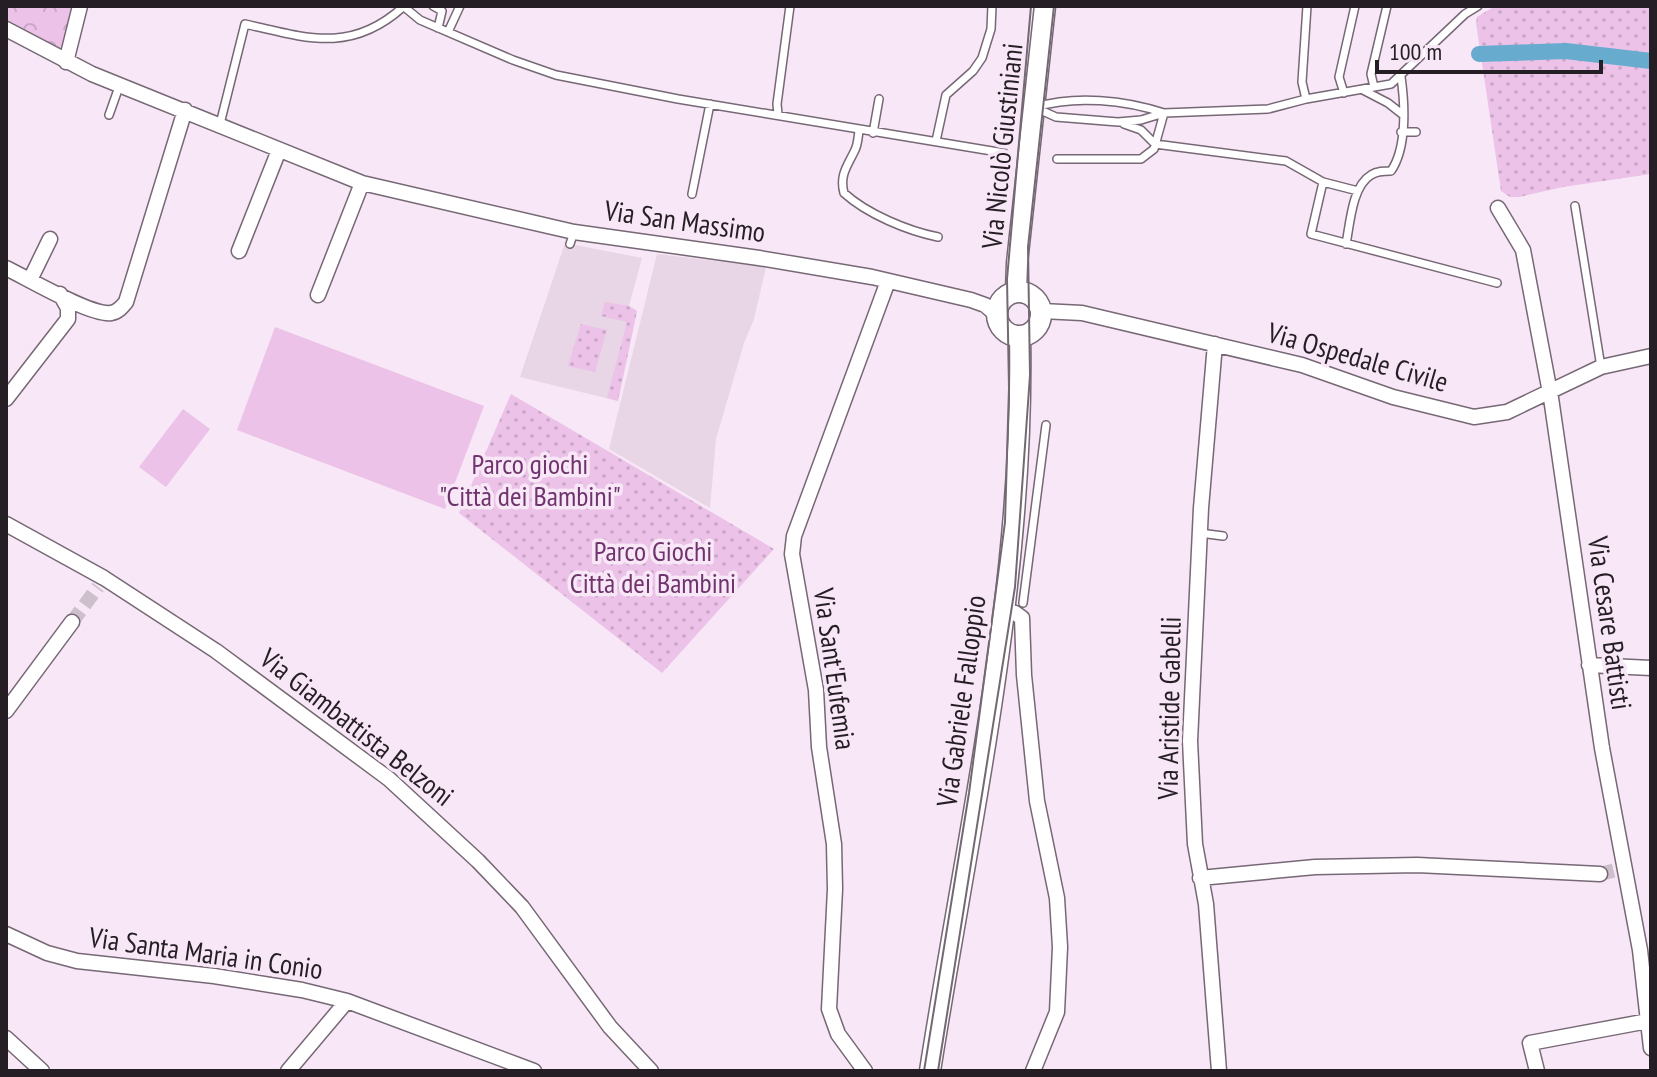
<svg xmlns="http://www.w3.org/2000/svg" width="1657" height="1077" font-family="'PT Sans Narrow',sans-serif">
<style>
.education{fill:#e8d5e5}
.green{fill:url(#green-dots)}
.forest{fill:url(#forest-crowns)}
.pitch{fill:#ecc2e8}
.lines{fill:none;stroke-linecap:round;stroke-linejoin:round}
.canal{stroke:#67abce;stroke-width:16}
.street-tunnel{stroke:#cebfcc;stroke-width:14;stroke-dasharray:14 7;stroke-linecap:butt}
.lane-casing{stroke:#766875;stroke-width:10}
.street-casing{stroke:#766875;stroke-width:17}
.secondary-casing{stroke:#766875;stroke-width:23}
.lane{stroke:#fff;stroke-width:7}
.street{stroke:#fff;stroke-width:14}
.secondary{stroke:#fff;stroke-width:20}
.tram{stroke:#736972;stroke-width:2}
.labels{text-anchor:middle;stroke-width:7;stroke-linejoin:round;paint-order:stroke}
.street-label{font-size:28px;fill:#251f25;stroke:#f8e7f6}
.park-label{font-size:28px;fill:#6f336d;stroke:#f8e7f6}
</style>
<defs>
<pattern id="green-dots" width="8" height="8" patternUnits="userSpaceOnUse" patternTransform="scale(2)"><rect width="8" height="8" fill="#ecc2e8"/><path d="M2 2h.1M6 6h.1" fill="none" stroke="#caa6c7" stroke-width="1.8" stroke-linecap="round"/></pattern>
<pattern id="forest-crowns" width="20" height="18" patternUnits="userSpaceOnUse" patternTransform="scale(2)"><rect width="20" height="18" fill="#ecc2e8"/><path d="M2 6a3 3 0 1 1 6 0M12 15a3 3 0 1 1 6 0" fill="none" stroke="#caa6c7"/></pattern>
</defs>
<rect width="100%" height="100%" fill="#f8e7f6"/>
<!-- education -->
<path class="education" d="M565,243L642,258L629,306L637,311L618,401L520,377Z
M657,254L766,267L754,319L744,343L716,439L710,508L609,449Z"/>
<!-- green -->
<path class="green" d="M1495,6H1651V174L1563,187L1519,197H1510L1501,191L1476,23L1477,17Z
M605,302L629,306L637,311L618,401L607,398L627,322L601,316Z
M581,324L607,330L595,372L568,366Z
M511,394L774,549L662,673L459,513Z"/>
<!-- forest -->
<path class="forest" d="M6,6H83L71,57L6,23Z"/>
<!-- pitch -->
<path class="pitch" d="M275,327L484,406L445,509L237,430Z
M183,409L210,429L166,487L139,467Z"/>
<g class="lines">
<!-- canal -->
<path class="canal" d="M1479,54L1566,51L1651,61"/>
<!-- street-tunnel -->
<path class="street-tunnel" d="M72,622L98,587
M1600,874L1620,869"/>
<defs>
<path id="lane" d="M403,6L420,20L513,60L556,75L678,99L1004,153
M433,6L442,11L438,28
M448,32L460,6
M1374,87L1371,74L1387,6
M1363,90L1388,103L1402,114
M1344,93L1339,77L1355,6
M1306,99L1302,82L1307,6
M1036,107C1075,95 1125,100 1164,113
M1036,108L1056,117L1118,122L1141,120L1164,113L1268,109L1306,99L1391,84L1465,14L1478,6
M778,114L777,104L790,6
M109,115L120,84
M220,124L245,24C306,38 351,54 403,7
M1124,124L1141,130L1155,144L1286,161L1323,182L1358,191
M859,131C858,137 858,144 855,150C848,165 839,175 844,193C867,214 908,231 938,237
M1401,132H1416
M873,133L879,99
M936,141L946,95L973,71L982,58L991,29L992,6
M1057,159H1141L1154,149L1164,113
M1323,182L1311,234L1497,283
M692,194L710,104
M1575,206L1601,367
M570,244L574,232
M1346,244C1350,224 1352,186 1371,175C1377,171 1384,171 1391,171C1407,148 1405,105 1401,77
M1200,533L1223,536
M1023,603L1046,425"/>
<path id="street" d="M6,29L92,74L362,183L574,232L759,258L872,277L971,300L985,305L997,315
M66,62L80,6
M1498,208L1523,250L1551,398L1602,748L1640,950L1651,1048
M239,251L279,150
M6,268C27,278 91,316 111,313C118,312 122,307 126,302L185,110
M30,280L50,239
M318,295L362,183
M1042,311L1082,313L1302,365L1393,397L1474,417L1507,412L1601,367L1651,356
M1215,344L1201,508L1190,741L1195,844L1206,904L1219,1071
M6,399L68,319V308L60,294
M6,524L104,578L216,651L389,779L478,861L522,907L610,1027L651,1071
M1003,611L1015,613L1022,618L1024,675L1037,801L1057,898L1060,947L1057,1012L1033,1071
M1589,665L1651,668
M6,711L72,622
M1200,878L1315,867L1417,865L1600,874
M6,934L47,953L77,961L214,976L302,990L347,1001L534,1071
M6,1038L42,1071
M288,1071L347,1001
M865,1071L838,1034L829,1009L835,889L834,844L819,747L816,690L792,554L794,536L888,281
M1537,1071L1530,1043L1648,1021"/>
<path id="secondary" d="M997 314a22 22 0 1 1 44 0a22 22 0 1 1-44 0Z
M1016,292L1017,263L1045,6
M930,1071C968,828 1025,584 1020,336"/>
</defs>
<!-- lane casing -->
<use href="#lane" class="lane-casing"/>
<!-- street casing -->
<use href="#street" class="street-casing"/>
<!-- secondary casing -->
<use href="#secondary" class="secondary-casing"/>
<!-- lane -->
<use href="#lane" class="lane"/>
<!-- street -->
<use href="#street" class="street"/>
<!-- secondary -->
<use href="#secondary" class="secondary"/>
<!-- tram -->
<path class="tram" d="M924,1071L969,793L1005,522L1009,388L1007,279L1031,6
M938,1071L1015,587L1030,375L1028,247L1054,6"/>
</g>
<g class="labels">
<!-- street labels -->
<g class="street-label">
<text transform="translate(1002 146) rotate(-84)" y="10">Via Nicolò Giustiniani</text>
<text transform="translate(685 221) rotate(8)" y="10">Via San Massimo</text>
<text transform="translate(1358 357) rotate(16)" y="10">Via Ospedale Civile</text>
<text transform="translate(1610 623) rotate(82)" y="10">Via Cesare Battisti</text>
<text transform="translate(835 669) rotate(82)" y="10">Via Sant'Eufemia</text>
<text transform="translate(961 701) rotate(-82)" y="10">Via Gabriele Falloppio</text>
<text transform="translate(1169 708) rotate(-89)" y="10">Via Aristide Gabelli</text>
<text transform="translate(357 727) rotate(38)" y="10">Via Giambattista Belzoni</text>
<text transform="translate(206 953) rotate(8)" y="10">Via Santa Maria in Conio</text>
</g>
<!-- park labels -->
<g class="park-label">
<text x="530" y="474">Parco giochi<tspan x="530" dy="32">"Città dei Bambini"</tspan></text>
<text x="653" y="561">Parco Giochi<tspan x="653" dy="32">Città dei Bambini</tspan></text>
</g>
</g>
<!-- border -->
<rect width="1657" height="1077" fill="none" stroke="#251f25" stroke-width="16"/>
<!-- scale -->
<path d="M1377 60v12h224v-12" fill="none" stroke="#251f25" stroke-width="4"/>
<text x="1389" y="60" font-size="24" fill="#251f25" stroke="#f8e7f6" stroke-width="6" paint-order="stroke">100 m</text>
</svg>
